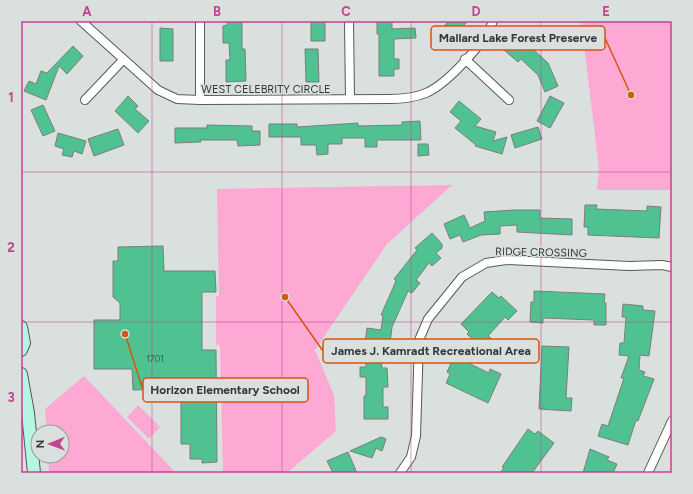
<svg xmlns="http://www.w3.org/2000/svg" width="693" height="494" font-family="Figtree,sans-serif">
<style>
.green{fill:#fda9d3}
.building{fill:#50c292;stroke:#797f7c}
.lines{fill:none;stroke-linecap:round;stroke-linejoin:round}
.minor-casing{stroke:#555b58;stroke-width:10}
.secondary-casing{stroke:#555b58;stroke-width:14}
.minor{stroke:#fff;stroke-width:8}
.secondary{stroke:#b4f6e2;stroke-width:12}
.grid{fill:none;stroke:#c4438e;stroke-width:1;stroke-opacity:0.55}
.labels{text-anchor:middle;stroke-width:3;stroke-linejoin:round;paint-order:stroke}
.number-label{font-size:9px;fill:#3c5a4e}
.street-label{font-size:11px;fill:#363837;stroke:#dae0dd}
.leader{fill:none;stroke:#d65610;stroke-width:1.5}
.callout-dot{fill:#d65610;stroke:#dae0dd;stroke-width:1.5}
.callout{fill:#dae0dd;stroke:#d65610;stroke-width:1.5}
.callout-label{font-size:12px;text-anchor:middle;font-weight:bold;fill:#363837}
.neatline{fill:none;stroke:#c4438e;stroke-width:1.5}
.grid-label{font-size:13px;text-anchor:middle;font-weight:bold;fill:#c4438e}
</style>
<rect width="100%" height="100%" fill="#dae0dd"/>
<!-- green -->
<path class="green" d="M581,21H672V190H597L599,169Z
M452,185L387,244L315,350L334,395L336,431L287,473H223L220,345H216V296H219L217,189Z
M84,376L176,473H49L48,456H62V432H47L45,409Z
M138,405L160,427L149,439L127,417Z"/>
<!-- building -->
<path class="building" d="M227,21H242V49H245L246,81L226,82V60H230L229,43H223V26L227,25Z
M311,21H325V41H311Z
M377,21H392V29L415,28L416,38L394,39V59H399V69H394V76H379V34H377Z
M449,21H468L445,44L435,35Z
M160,28L173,29V61H160Z
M518,35L548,63L558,86L545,92L538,75L521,59L518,62L504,50Z
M73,46L83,56L67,74L59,66L46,100L24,91L29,81L36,84L41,71L47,73Z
M305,49H318L319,82H306Z
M128,96L138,106L135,109L149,121L138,133L115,111Z
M550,96L564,103L550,128L537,121Z
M459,101L481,119L475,126L496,132L493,141L507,137L502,154L475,146L476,145L455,128L461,121L450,112Z
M43,105L55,131L43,136L31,110Z
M420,121L421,140H377V147H365V138H342V144H328V154L317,155L316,145H301V137H269V124H297V127L358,123V126L402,125V122Z
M207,125L252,126V131H260V145L238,146L237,140H200L201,142L175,143V128H207Z
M538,127L542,139L515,148L511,135Z
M118,129L124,145L94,156L88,139Z
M58,133L86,141L82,154L74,151L72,157L62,155L64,149L55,146Z
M418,144H428L429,155L418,156Z
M585,205H597L596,209L647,211V206L661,207L659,238L588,235V227H584Z
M515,210H540V218L572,219V235L517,232V225L500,226V234L481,235L463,242L460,235L450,239L444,224L464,215L470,228L485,221L484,212Z
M432,233L442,244V248L436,253L441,258L432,266L429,263L416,280L420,283L412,293L408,291L392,327L390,344L381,343L379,361H381L382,368H387L388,387H383V407H388V419H364V396H366V377H360V367H366L365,350H364L367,328L381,330L383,315H381L396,281L394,279L417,250L415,248Z
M163,246L164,271H215L216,292H202V350H216L217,462L202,463V459H190V444H181V389L133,390L132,369H94V320H120V303L113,297V261H118V247Z
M534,291L605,294L604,303H606V325H594V320L543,318V323L530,322L531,302H534Z
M492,292L499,298L501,296L517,311L508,320L505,317L488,336L491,338L482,348L467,334L469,332L461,324Z
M623,304L643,306V310L655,311L649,356L640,355L639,370L645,372L643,376L654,379L638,421L636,420L628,445L598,436L602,424L608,426L624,378H621L629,356L619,355L620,343H624L626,317H622Z
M542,346L569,347L566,398H572L571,411L539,409Z
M456,352L467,358L466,362L489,373L490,369L501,374L488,403L446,383L450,374L447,372Z
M528,429L535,434L538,431L554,443L532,473H500L504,468L502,467Z
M381,437L386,439L382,451L376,448L372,458L350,451Z
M590,449L609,457L607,460L617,464L613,473H583Z
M348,452L357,473H333L327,461Z"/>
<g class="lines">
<defs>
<path id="minor" d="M81,21L158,90L177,99L200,100L389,99C402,99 414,98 426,93C447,84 485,43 493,21
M200,21V100
M349,21L350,99
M465,59L509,100
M85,100L123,60
M400,473L411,457L416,436L419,340L428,319L462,277L486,263L506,260L629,266L662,265L672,267
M648,473L672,421"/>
<path id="secondary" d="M21,327L24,343L21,350
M21,374L28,413L34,473"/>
</defs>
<!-- minor casing -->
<use href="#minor" class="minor-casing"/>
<!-- secondary casing -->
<use href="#secondary" class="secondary-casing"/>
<!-- minor -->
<use href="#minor" class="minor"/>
<!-- secondary -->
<use href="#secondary" class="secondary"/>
</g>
<!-- grid -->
<path class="grid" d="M152,21V473M282,21V473M411,21V473M541,21V473M21,172H672M21,322H672"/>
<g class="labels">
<!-- number labels -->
<g class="number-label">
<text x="155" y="362">1701</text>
</g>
<!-- street labels -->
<g class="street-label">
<text x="266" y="93">WEST CELEBRITY CIRCLE</text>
<text transform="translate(541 252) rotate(1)" y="4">RIDGE CROSSING</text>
</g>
</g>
<!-- callouts -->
<path class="leader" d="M631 95L605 38M285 297L323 351M125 334L143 390"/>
<g class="callout-dot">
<circle cx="631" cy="95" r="4"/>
<circle cx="285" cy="297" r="4"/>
<circle cx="125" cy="334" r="4"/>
</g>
<g class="callout">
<rect x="431" y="26" width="174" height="24" rx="4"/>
<rect x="323" y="339" width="216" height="24" rx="4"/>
<rect x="143" y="378" width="165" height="24" rx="4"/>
</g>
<g class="callout-label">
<text x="518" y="42">Mallard Lake Forest Preserve</text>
<text x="431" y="355">James J. Kamradt Recreational Area</text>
<text x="225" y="394">Horizon Elementary School</text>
</g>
<!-- border -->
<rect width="693" height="494" fill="none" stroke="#dae0dd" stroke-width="44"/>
<!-- north arrow -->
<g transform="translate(50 444) rotate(269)"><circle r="19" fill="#dae0dd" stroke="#989d9b"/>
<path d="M0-3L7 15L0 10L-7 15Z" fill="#c4438e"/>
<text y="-6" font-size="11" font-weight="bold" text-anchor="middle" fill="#363837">N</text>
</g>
<rect x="22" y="22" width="649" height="450" class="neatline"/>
<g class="grid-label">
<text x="87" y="16">A</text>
<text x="217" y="16">B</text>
<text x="346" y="16">C</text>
<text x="476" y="16">D</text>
<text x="606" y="16">E</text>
<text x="11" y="102">1</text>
<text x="11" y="252">2</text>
<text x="11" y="402">3</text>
</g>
</svg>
